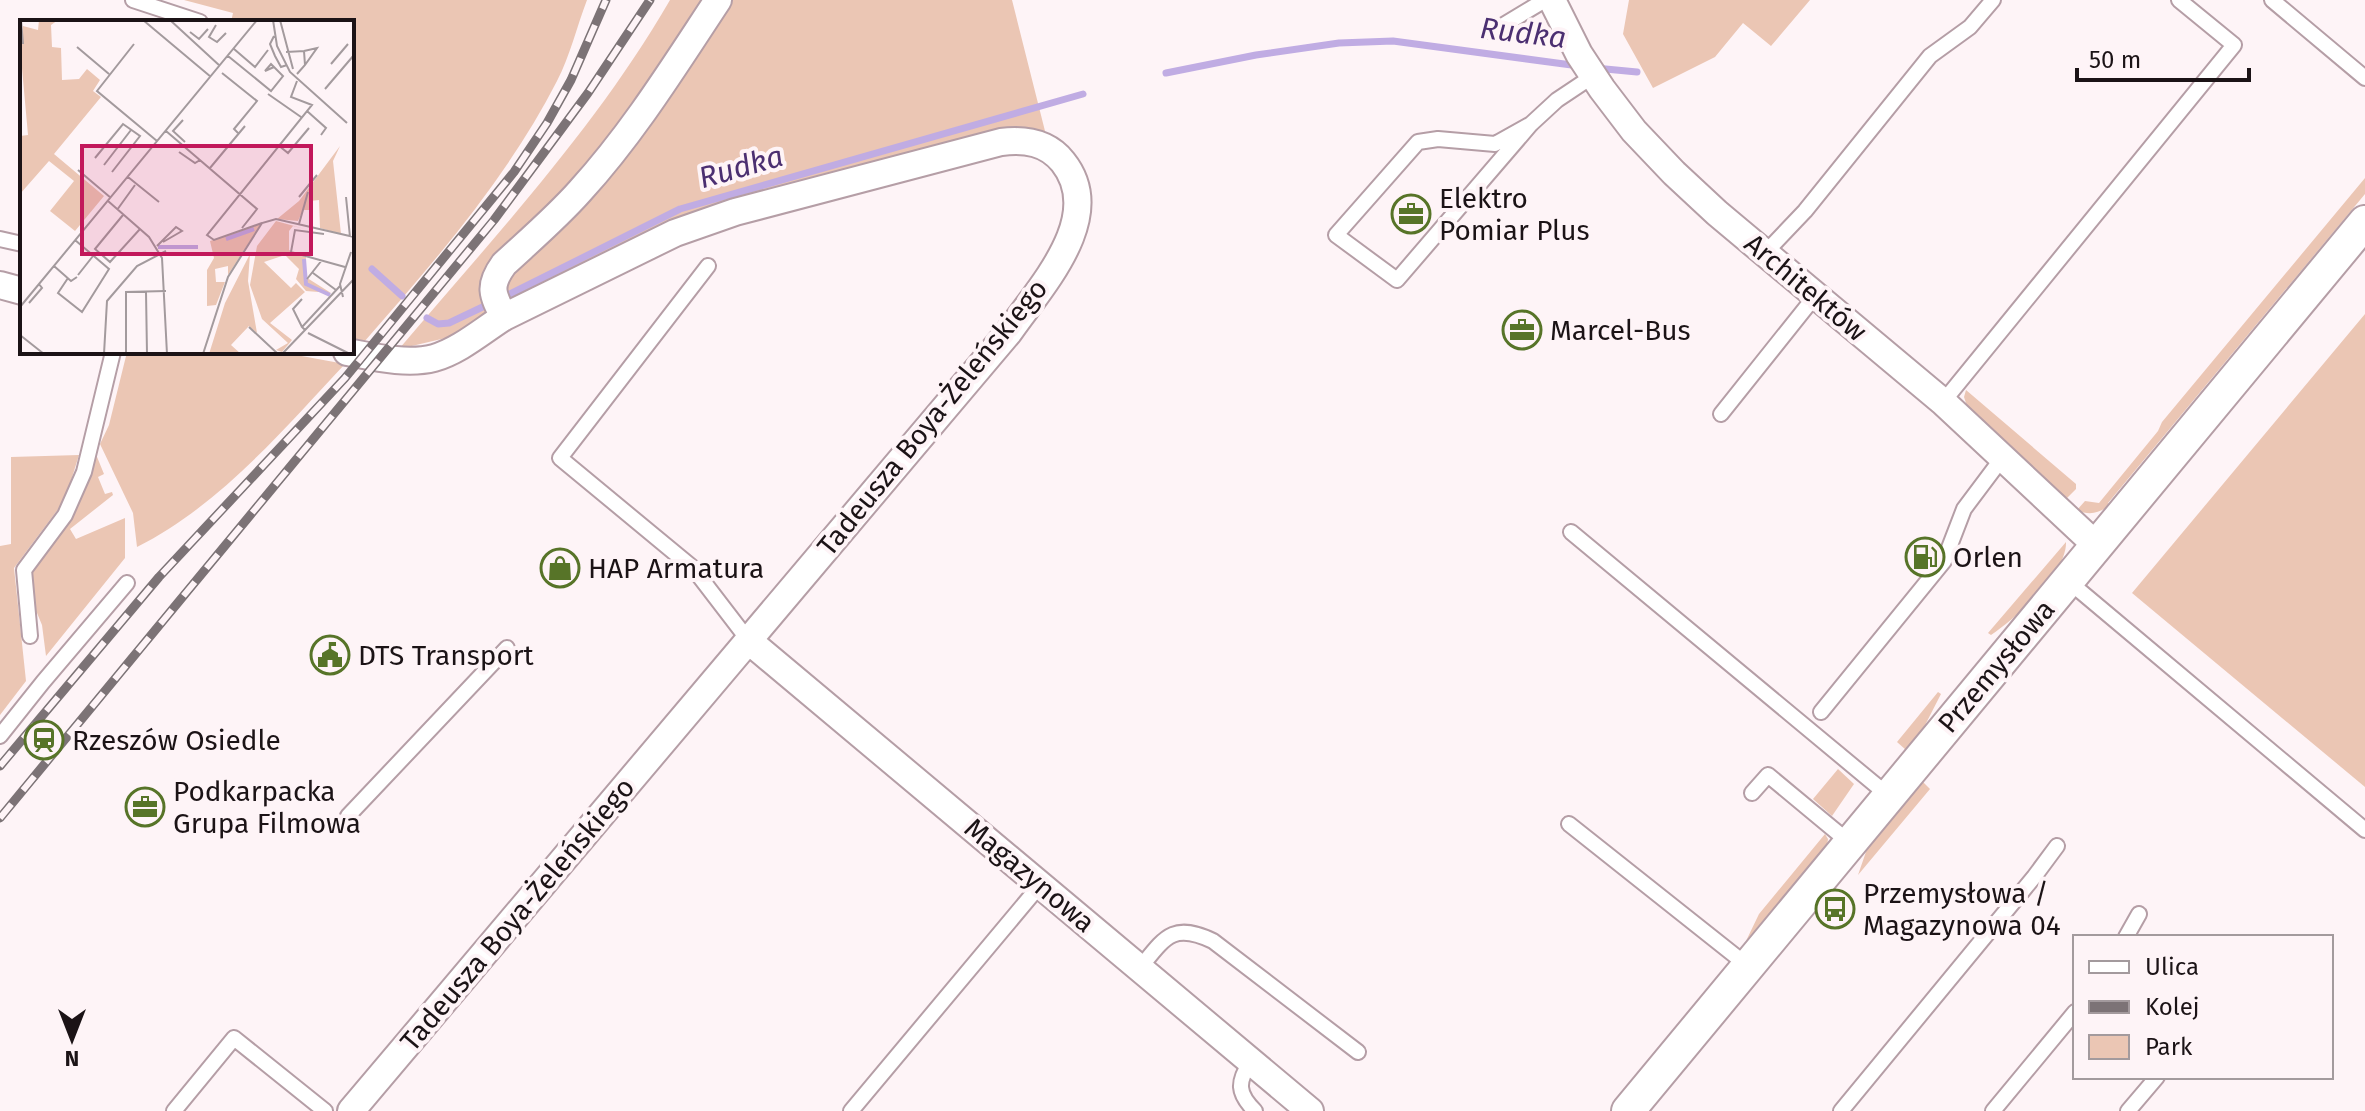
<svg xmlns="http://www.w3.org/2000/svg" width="2365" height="1111" font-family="'Fira Sans',sans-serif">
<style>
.green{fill:#ebc6b4}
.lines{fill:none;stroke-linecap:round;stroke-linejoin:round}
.stream{stroke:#c0ace3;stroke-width:7}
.service-casing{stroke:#b59ea6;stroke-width:18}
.minor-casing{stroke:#b59ea6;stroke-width:30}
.tertiary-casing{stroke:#b59ea6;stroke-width:36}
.service{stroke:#fff;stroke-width:14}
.minor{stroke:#fff;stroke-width:26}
.tertiary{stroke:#fff;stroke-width:32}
.rail-casing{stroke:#7c7376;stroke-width:9}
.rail{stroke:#fef4f7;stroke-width:6;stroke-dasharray:18;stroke-linecap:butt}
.labels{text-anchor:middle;stroke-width:8;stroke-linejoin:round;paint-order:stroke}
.poi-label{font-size:28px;fill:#1b1316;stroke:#fef4f7;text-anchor:start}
.street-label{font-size:28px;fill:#1b1316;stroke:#fef4f7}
.water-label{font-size:30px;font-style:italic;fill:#4b2f71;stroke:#fef4f7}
.inset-river{fill:none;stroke:#c0ace3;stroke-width:4}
.inset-road{fill:none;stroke:#a39a9d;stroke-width:2}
.view{fill:#c2185b;fill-opacity:0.15;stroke:#c2185b;stroke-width:4}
.inset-edge{fill:none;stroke:#1b1316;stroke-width:4}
</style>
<rect width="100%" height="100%" fill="#fef4f7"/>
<!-- green -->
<path class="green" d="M184,0H587C577,26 570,56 557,81C508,177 435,261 364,342L352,340V22H231L233,13Z
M670,0H706L667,60L573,190L533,226L492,315L450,337L399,349C494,237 596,128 670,0Z
M730,0H1012L1046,135L1006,130L511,303L502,284L692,65Z
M1629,0H1810L1771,46L1743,23L1715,57L1653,88L1623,34Z
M2365,178V194L2108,503L2110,505C2099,513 2090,516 2077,510L2085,501L2099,503L2158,431L2162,422Z
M2365,314V787L2132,593Z
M127,352H280L345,364C283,430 219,506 137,547L133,513L100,444L109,425Z
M1966,390L2076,484V489L2065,500L1968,409L1964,397Z
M95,452L104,474L98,477L105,494L112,492L113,495L70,529L76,539L125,518V558L46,656L42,625L37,613L31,607L28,581L33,567Z
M79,455L65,500L14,568L26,681L0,715V546L11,544V457Z
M2066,542C2067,573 2015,619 1991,635L1988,633Z
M1938,692L1941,694L1921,733L1906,750L1897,742Z
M1838,769L1854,784L1832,816L1813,799Z
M1922,781L1930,789L1858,875L1868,846Z
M1825,834L1828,839L1827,846L1746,941L1759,914Z"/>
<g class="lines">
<!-- stream -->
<path class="stream" d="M1595,68L1637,72
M1166,73L1256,55L1339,43L1393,41L1579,66
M372,269L402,296
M502,298L680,209L1083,94
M427,318L438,324L449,323L491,303"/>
<defs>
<path id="service" d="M133,0L200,22
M2272,0L2365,78
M1492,32L1545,0
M1531,124L1495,144L1438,139L1418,142L1336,235L1397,280L1531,124L1557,100L1593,76
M0,239L22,244
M1766,252L1805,211L1930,56L1970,27L1993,0
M708,266L560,458L693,568L749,641
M1943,402L2234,45L2179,0
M1721,414L1816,295
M1571,532L1889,796
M2067,580L2365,830
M30,636L24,570L65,515L84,472L113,352
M1821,712L1944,561L1964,509L2003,457
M0,736L43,682L127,583
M1752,793L1768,775L1850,843
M348,816L507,648
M1569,824L1748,966
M2126,937L2139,914
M1140,968C1165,937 1173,922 1213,941L1358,1052
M1251,1061C1237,1082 1237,1093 1255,1111
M174,1111L234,1038L325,1111
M851,1111L1041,884
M1841,1111L2034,877L2057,846
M1993,1111L2075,1012
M2128,1111L2157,1077"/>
<path id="minor" d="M1552,0L1579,54L1602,89L1634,131L1674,173L1717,213L1943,402L2096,545
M0,285L22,291
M347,352C374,357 407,365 434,358C459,351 482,331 504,317C492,294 488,286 504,264C530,240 557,217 580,191C633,133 675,65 718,0
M749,641L1310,1111
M351,1111L1009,332C1040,287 1107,217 1063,162C1047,142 1025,139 1001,142L735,212L675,233L504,317"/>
<path id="tertiary" d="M1628,1111L2365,222"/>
</defs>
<!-- service casing -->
<use href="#service" class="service-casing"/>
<!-- minor casing -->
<use href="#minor" class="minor-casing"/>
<!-- tertiary casing -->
<use href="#tertiary" class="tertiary-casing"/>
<!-- service -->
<use href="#service" class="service"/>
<!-- minor -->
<use href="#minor" class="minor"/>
<!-- tertiary -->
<use href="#tertiary" class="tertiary"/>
<defs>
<path id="rail" d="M0,766L159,577L345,378L514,172L547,123L571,80L606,0
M0,818L494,220L588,93L650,0"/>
</defs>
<!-- rail casing -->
<use href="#rail" class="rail-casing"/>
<!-- rail -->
<use href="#rail" class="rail"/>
</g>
<!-- icons -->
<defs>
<symbol id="office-ring" viewBox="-11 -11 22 22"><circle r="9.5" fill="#fef4f7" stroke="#577428" stroke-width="1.5"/><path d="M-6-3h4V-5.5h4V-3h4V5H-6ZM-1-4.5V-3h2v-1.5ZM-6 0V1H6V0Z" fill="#577428"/></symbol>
<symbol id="fuel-ring" viewBox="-11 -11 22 22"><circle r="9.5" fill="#fef4f7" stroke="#577428" stroke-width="1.5"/><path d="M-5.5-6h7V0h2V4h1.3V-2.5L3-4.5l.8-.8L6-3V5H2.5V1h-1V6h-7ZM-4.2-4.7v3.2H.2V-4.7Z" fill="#577428"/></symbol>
<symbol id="shop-ring" viewBox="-11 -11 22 22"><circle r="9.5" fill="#fef4f7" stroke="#577428" stroke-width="1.5"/><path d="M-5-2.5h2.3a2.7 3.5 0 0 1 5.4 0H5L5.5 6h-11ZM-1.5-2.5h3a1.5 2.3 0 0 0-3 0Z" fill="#577428"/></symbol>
<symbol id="civic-ring" viewBox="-11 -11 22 22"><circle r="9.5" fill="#fef4f7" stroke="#577428" stroke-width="1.5"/><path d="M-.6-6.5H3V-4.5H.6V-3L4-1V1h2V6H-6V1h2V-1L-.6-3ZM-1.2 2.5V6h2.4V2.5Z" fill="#577428"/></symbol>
<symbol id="station-ring" viewBox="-11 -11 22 22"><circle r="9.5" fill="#fef4f7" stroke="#577428" stroke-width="1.5"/><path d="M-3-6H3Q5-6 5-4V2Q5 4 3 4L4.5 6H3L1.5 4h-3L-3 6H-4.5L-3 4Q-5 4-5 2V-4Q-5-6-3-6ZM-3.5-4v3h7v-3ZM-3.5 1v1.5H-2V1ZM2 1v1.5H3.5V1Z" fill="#577428"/></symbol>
<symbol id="bus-ring" viewBox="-11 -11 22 22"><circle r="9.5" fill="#fef4f7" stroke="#577428" stroke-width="1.5"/><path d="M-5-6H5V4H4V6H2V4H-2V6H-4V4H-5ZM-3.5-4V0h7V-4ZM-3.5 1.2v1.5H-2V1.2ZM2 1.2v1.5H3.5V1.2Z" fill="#577428"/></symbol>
</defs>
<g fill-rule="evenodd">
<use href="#office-ring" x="1389" y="192" width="44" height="44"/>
<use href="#office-ring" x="1500" y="308" width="44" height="44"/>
<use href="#fuel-ring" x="1903" y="535" width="44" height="44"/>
<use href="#shop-ring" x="538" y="546" width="44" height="44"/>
<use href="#civic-ring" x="308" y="633" width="44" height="44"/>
<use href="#station-ring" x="22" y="718" width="44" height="44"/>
<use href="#office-ring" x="123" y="785" width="44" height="44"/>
<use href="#bus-ring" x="1813" y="887" width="44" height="44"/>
</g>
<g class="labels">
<!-- poi labels -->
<g class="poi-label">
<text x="1439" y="208">Elektro<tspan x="1439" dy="32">Pomiar Plus</tspan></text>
<text x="1550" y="340">Marcel-Bus</text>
<text x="1953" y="567">Orlen</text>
<text x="588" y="578">HAP Armatura</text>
<text x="358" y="665">DTS Transport</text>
<text x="72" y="750">Rzeszów Osiedle</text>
<text x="173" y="801">Podkarpacka<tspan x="173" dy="32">Grupa Filmowa</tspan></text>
<text x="1863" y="903">Przemysłowa /<tspan x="1863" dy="32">Magazynowa 04</tspan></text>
</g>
<!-- street labels -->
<g class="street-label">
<text transform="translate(1806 287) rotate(40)" y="10">Architektów</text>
<text transform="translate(932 417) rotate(-51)" y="10">Tadeusza Boya-Żeleńskiego</text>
<text transform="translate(1996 666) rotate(-50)" y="10">Przemysłowa</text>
<text transform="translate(1030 875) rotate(40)" y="10">Magazynowa</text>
<text transform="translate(517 914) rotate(-50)" y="10">Tadeusza Boya-Żeleńskiego</text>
</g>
<!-- water labels -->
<g class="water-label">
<text transform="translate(1523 33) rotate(7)" y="10">Rudka</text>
<text transform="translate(741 167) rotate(-16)" y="10">Rudka</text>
</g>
</g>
<!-- overview -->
<g transform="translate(20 20)">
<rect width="334" height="334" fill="#fef4f7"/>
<path d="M19,0H38L31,5L32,27L41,28L42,60L59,59L67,49L80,60L73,71L81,77L34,134L84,176L55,211L30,191L54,161L29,141L0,174V116L8,115L0,26L3,6L18,10ZM320,126L313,141L321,214L300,208L299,180L290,181V190H283L278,201L257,199L279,181ZM256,201L285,209L273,206L269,211V230L286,237L284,256L311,273L286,271L276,259L279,249L265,235L244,242L271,268L276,263L285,272L250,303L272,320L262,332L256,330L268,323L242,299L230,265L237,226ZM241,204L208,255V246L195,249L196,262H205L196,285L187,286V250L194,238L190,221ZM230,234L228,261L237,313L229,306L211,325L221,334H189L205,283Z" fill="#ebc6b4"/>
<path class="inset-river" d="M206,219L234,209M138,227H178M284,239L286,264L310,275"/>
<path class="inset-road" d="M1,0L3,24M123,0L191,57M150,0L200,46M253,0L257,26L270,52L327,103M260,0L273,49M196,5L189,17L197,22L206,13M170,12L179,19L188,9M254,16L250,24L255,36L261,47L267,45M114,24L77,71L137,121M57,27L89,54M214,29L235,47L248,30M284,31L297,28L285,45M266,32L284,31L285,45L277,54M208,36L251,71L263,56L251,44L245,51L254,47M311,44L328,24M202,53L237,81L214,109L219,114M305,69L334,35M248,74L281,97M287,91L306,108L301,115M163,100L153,111L165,122M146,111L237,189L222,208M258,125L268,133L289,108M159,132L175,143L180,140M75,138L103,104L120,116L92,152M84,145L111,110M190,148L225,106M58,150L91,178M108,157L139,182M279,177L297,155M326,177L330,217M88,181L129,217L142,238L147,334M97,190L115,165M103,195L75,229L90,242L120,209M242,203L194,220L187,215L292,85L271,77L277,61M279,204L288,172M304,214L275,210L271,232L325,247M137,226L156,207L162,211L143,222M34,246L51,261L57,257M293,253L316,270M58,255L73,236M48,258L38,273L62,292L89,249L55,220M287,259L302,240M126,272L127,334M323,277L320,264L331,232M282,279L273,289L282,307M9,283L22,268L19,264M0,287L237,0M229,307L258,334M285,310L282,307L320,266M288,313L330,334M0,315L24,334M84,334L87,281L117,246L146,231M106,334V272L146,271M183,334L208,257L242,203L256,199L334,217M262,334L334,259"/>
<path class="view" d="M62,126H291V234H62Z"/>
<rect width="334" height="334" class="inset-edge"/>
</g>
<!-- legend -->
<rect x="2073" y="935" width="260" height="144" fill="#fef4f7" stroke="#a39a9d" stroke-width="2"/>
<rect x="2089" y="961" width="40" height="12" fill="#ffffff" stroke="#a39a9d" stroke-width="2"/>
<text x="2145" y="975" font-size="24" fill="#1b1316">Ulica</text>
<rect x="2089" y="1001" width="40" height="12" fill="#7c7376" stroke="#a39a9d" stroke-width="2"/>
<text x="2145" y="1015" font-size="24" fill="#1b1316">Kolej</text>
<rect x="2089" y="1035" width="40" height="24" fill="#ebc6b4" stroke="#a39a9d" stroke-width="2"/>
<text x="2145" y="1055" font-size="24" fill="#1b1316">Park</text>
<!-- north arrow -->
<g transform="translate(72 1039) rotate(180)" stroke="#fef4f7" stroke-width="6" paint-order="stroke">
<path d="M0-6L14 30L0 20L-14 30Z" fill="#1b1316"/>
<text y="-12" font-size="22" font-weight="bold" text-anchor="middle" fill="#1b1316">N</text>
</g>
<!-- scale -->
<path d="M2077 68v12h172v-12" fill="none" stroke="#1b1316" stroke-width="4"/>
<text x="2089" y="68" font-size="24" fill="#1b1316" stroke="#fef4f7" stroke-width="6" paint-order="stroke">50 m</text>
</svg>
